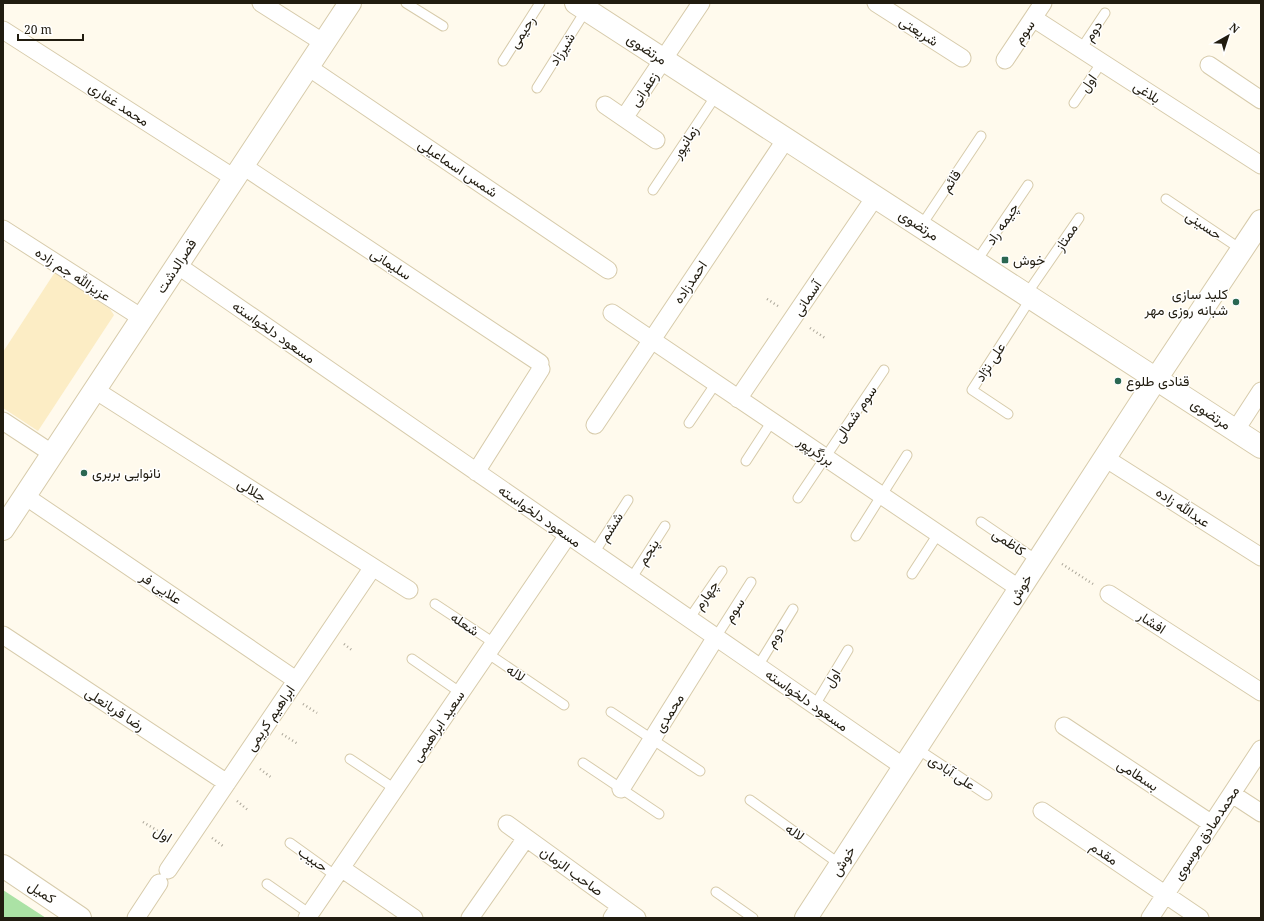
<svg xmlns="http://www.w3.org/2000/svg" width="1264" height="921" font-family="'Noto Serif',Vazirmatn,serif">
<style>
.built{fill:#fcedc5}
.green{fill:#abe2a5}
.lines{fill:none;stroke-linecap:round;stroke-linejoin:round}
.service-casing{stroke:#d7cbab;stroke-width:11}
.minor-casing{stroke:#d7cbab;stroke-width:19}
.tertiary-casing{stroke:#d7cbab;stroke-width:24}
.secondary-casing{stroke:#d7cbab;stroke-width:24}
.path{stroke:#aba699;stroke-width:2.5;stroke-dasharray:1 3;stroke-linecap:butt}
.service{stroke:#fff;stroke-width:9}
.minor{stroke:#fff;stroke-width:17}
.tertiary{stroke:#fff;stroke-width:22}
.secondary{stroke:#fff;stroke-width:22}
.poi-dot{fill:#2a6752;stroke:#fff;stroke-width:1.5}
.labels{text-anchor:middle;stroke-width:3;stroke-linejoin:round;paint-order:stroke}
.street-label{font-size:14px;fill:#211c10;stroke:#fff}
.poi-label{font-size:14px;fill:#211c10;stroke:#fff;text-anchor:start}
</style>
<rect width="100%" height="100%" fill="#fffaed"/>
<!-- built -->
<path class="built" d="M55,272L110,309L114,315L38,431L3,408V352Z"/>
<!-- green -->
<path class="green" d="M3,890L46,918H3Z"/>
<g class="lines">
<defs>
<path id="service" d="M406,3L443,26
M1081,49L1105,13
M503,61L540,3
M537,88L586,10
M1074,103L1102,62
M653,190L717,94
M1166,199L1242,250
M921,226L981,136
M976,262L1028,185
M1026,295L1079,218
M1008,414L972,390L1031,298
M689,423L716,383
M746,461L772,421
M798,498L884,370
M981,522L1038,561
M856,536L907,455
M594,553L628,500
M912,574L938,534
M631,579L665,526
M435,604L494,643
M689,619L722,571
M716,637L751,582
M487,653L564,705
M412,659L461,693
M758,666L793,609
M815,705L848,650
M611,712L700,771
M916,748L987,795
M350,759L395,789
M583,763L659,814
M750,800L841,865
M290,843L336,876
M267,884L310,914
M716,892L753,918"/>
<path id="minor" d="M261,3L324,43
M876,3L962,58
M1033,18L1261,165
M3,30L234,178
M1005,60L1043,3
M1209,65L1261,100
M308,67L608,270
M605,105L656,140
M624,118L701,3
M243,166L540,363
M3,229L142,318
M177,265L904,767
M612,313L1020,589
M95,390L409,590
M738,399L875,197
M3,421L53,454
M595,425L786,139
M1235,431L1261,391
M1105,458L1261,557
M476,472L541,369
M25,496L296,680
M1109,594L1261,692
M3,635L227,783
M1064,726L1212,824
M621,789L716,637
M1232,794L1261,813
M1042,811L1200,918
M507,824L637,918
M341,868L414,918
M168,870L373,567
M136,918L159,883
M307,918L568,535
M470,918L526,838
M612,918L620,906
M1150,918L1261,749"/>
<path id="tertiary" d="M576,3L1261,447
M3,529L350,3"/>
<path id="secondary" d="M3,866L80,918
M806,918L1156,379L1261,221"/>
</defs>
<!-- service casing -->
<use href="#service" class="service-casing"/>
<!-- minor casing -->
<use href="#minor" class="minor-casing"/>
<!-- tertiary casing -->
<use href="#tertiary" class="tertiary-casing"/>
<!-- secondary casing -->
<use href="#secondary" class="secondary-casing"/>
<!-- path -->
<path class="path" d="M767,299L778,306
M810,328L825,338
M1062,564L1093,584
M344,644L353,651
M303,704L317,713
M282,734L298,744
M260,769L272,778
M237,801L249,811
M143,822L168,837
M212,838L223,846"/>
<!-- service -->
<use href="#service" class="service"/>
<!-- minor -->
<use href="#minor" class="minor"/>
<!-- tertiary -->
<use href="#tertiary" class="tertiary"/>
<!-- secondary -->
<use href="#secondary" class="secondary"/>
</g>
<!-- markers -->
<g class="poi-dot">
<rect x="1001" y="256" width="8" height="8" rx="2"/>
<circle cx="1236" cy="302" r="4"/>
<circle cx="1118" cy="381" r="4"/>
<circle cx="84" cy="473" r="4"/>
</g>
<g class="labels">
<!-- street labels -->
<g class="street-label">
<text transform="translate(919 31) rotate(33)" y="5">شریعتی</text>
<text transform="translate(1093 31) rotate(-56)" y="5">دوم</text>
<text transform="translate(522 32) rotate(-57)" y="5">رحیمی</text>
<text transform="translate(1024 32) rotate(-56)" y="5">سوم</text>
<text transform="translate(562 49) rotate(-58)" y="5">شیرزاد</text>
<text transform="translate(647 49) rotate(33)" y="5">مرتضوی</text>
<text transform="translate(1088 83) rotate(-55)" y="5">اول</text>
<text transform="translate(644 89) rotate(-56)" y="5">زعفرانی</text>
<text transform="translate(1147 92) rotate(33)" y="5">بلاغی</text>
<text transform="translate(119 104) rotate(33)" y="5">محمد غفاری</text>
<text transform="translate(685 142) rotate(-57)" y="5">زمانپور</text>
<text transform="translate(458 168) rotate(34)" y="5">شمس اسماعیلی</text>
<text transform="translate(951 181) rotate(-56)" y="5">قائم</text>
<text transform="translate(1002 224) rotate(-56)" y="5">چیمه راد</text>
<text transform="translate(919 225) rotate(33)" y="5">مرتضوی</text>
<text transform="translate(1204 225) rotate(34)" y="5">حسینی</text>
<text transform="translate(1066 237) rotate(-56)" y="5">ممتاز</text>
<text transform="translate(391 264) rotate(33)" y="5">سلیمانی</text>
<text transform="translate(176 266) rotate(-57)" y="5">قصرالدشت</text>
<text transform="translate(73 274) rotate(33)" y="5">عزیزالله جم زاده</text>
<text transform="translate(690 282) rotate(-56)" y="5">احمدزاده</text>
<text transform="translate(807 298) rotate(-56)" y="5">آسمانی</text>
<text transform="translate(274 332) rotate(35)" y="5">مسعود دلخواسته</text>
<text transform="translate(990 362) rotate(-57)" y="5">علی نژاد</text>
<text transform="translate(855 414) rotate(-56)" y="5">سوم شمالی</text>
<text transform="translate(1211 414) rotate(33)" y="5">مرتضوی</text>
<text transform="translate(816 451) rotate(34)" y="5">برزگرپور</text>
<text transform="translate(252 490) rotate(32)" y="5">جلالی</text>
<text transform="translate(1183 507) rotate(33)" y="5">عبدالله زاده</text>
<text transform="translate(540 516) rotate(35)" y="5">مسعود دلخواسته</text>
<text transform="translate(611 527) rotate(-58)" y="5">ششم</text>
<text transform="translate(1009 542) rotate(35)" y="5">کاظمی</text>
<text transform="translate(648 552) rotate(-58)" y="5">پنجم</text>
<text transform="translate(161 588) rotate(34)" y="5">علایی فر</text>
<text transform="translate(1020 589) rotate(-57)" y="5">خوش</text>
<text transform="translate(706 595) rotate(-55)" y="5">چهارم</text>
<text transform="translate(734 610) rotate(-57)" y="5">سوم</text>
<text transform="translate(1152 622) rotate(33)" y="5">افشار</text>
<text transform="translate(465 624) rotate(34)" y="5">شعله</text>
<text transform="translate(775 637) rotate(-58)" y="5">دوم</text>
<text transform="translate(516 673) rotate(34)" y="5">لاله</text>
<text transform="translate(832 678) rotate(-59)" y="5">اول</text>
<text transform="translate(807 700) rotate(35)" y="5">مسعود دلخواسته</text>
<text transform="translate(115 709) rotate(33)" y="5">رضا قربانعلی</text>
<text transform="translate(669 713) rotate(-58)" y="5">محمدی</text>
<text transform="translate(270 718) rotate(-56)" y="5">ابراهیم کریمی</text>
<text transform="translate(438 726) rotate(-56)" y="5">سعید ابراهیمی</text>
<text transform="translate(952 772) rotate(33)" y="5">علی آبادی</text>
<text transform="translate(1138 775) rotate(33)" y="5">بسطامی</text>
<text transform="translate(795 832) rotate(36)" y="5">لاله</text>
<text transform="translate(1206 833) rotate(-57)" y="5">محمدصادق موسوی</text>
<text transform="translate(163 834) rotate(31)" y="5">اول</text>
<text transform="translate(1104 853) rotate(34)" y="5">مقدم</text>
<text transform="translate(313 859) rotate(35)" y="5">حبیب</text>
<text transform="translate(843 861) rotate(-57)" y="5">خوش</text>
<text transform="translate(572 871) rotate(36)" y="5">صاحب الزمان</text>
<text transform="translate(42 892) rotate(34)" y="5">کمیل</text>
</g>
<!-- poi labels -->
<g class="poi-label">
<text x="1013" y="265">خوش</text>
<text x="1228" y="299" text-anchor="end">کلید سازی<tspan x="1228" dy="16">شبانه روزی مهر</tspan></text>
<text x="1126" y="386">قنادی طلوع</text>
<text x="92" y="478">نانوایی بربری</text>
</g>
</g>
<!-- border -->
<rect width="1264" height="921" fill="none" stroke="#211c10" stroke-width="8"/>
<!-- north arrow -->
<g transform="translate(1228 36) rotate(39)" stroke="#ffffff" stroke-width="3" paint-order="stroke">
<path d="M0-3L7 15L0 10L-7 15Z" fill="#211c10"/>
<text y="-6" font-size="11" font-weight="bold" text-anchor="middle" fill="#211c10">N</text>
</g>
<!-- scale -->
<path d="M18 34v6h65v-6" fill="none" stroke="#211c10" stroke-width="2"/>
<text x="24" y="34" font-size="12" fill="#211c10" stroke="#ffffff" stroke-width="3" paint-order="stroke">20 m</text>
</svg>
